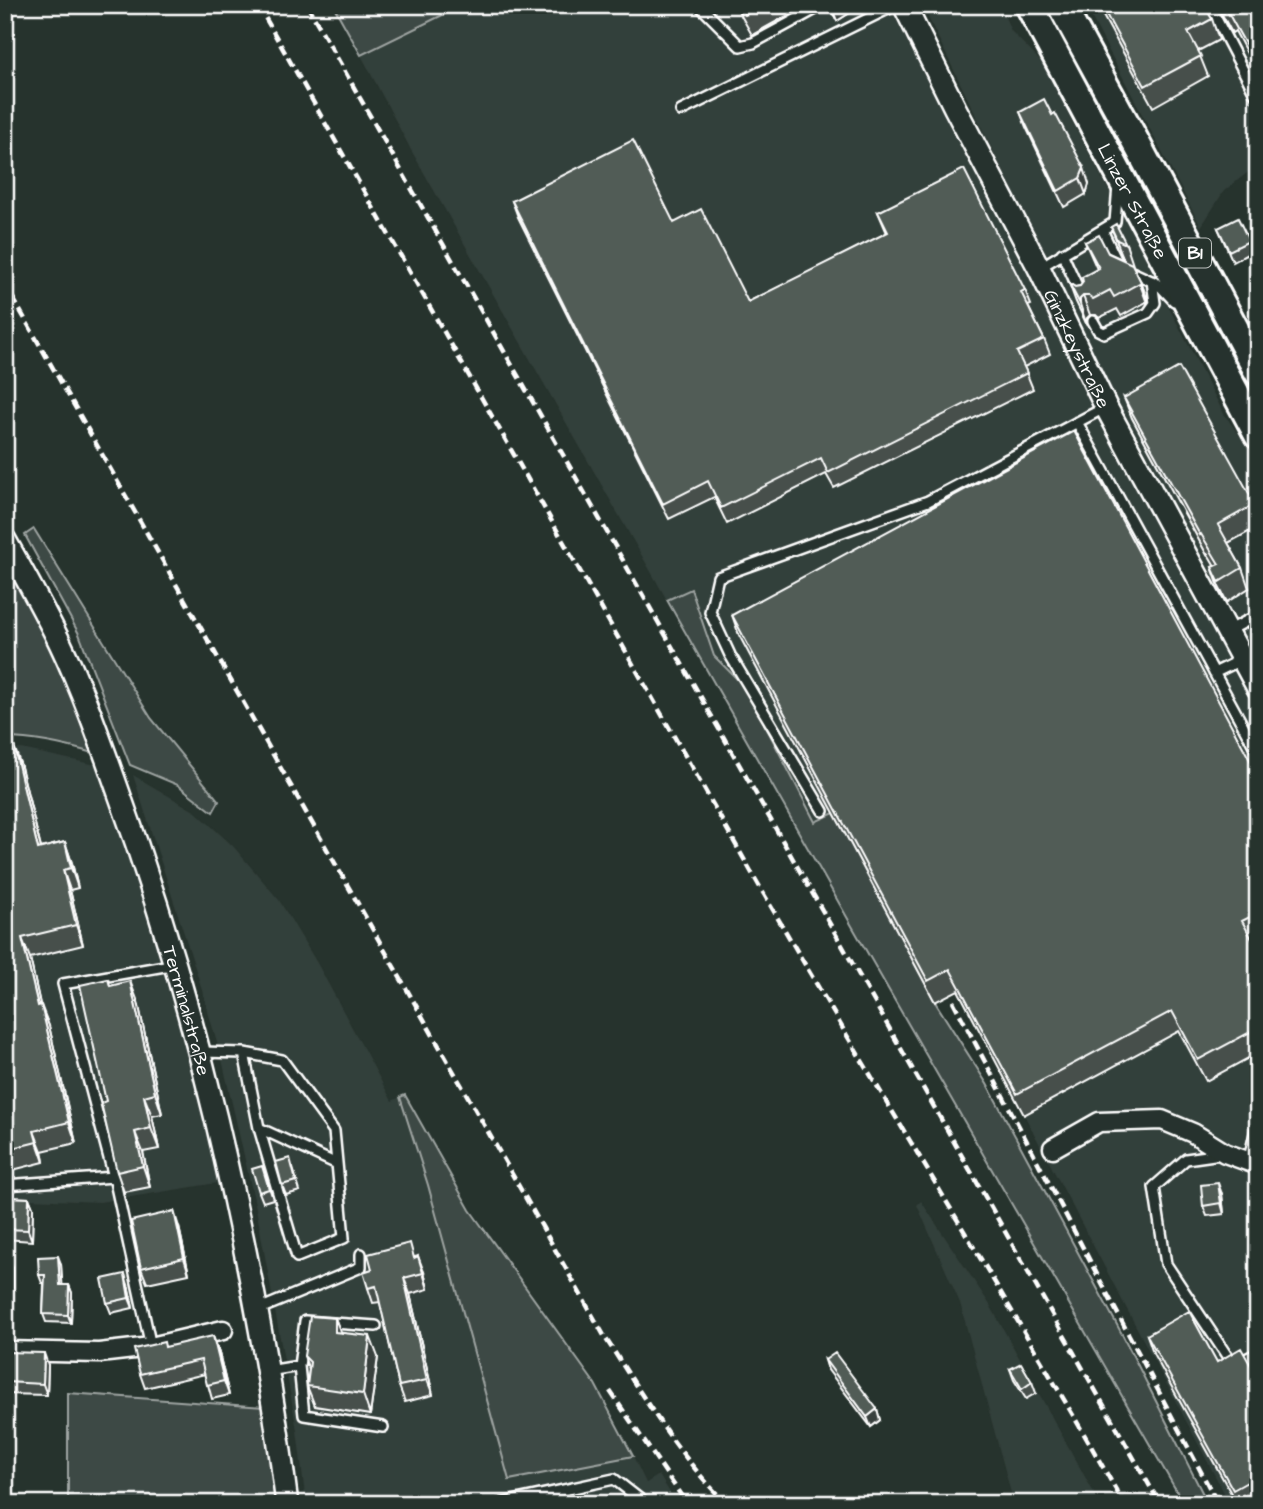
<svg xmlns="http://www.w3.org/2000/svg" width="1263" height="1509" font-family="'Architects Daughter',sans-serif">
<style>
.built{fill:#333f3a}
.green{fill:#3e4944;stroke:#9ea4a2;stroke-width:2}
.lines{fill:none;stroke-linecap:round;stroke-linejoin:round}
.service-casing{stroke:#fff;stroke-width:14}
.minor-casing{stroke:#fff;stroke-width:23}
.tertiary-casing{stroke:#fff;stroke-width:26}
.primary-casing{stroke:#fff;stroke-width:32}
.service{stroke:#26332d;stroke-width:9}
.minor{stroke:#26332d;stroke-width:18}
.tertiary{stroke:#26332d;stroke-width:21}
.primary{stroke:#26332d;stroke-width:26}
.rail{stroke:#fff;stroke-width:4.5;stroke-dasharray:10 5;stroke-linecap:butt}
.wall{fill:#464f4b;stroke:#fff;stroke-width:2}
.shaded-wall{fill:#39403d;stroke:#fff;stroke-width:2}
.building{fill:#515c57;stroke:#fff;stroke-width:2}
.labels{text-anchor:middle;stroke-width:5;stroke-linejoin:round;paint-order:stroke}
.shield{fill:#26332d;stroke:#bec2c0;stroke-width:2}
.shield-label{font-size:18px;font-weight:bold;fill:#fff}
.street-label{font-size:19px;fill:#fff;stroke:#26332d}
</style>
<rect width="100%" height="100%" fill="#26332d"/>
<filter id="ink" filterUnits="userSpaceOnUse"><feTurbulence type="fractalNoise" baseFrequency=".0143" numOctaves="2"/><feDisplacementMap in="SourceGraphic" scale="14" xChannelSelector="R" yChannelSelector="G"/><feConvolveMatrix kernelMatrix="1 2 1 2 8 2 1 2 1" color-interpolation-filters="sRGB"/></filter>
<g filter="url(#ink)">
<!-- built -->
<path class="built" d="M463,5H888L964,143L1088,396L1258,711V1504H1230L958,990L935,1002L835,814L815,823L746,688L714,656L691,590L667,600L411,150L361,55Z
M951,5H1000L1011,31L1053,74L1068,114L1109,191L1129,211L1159,268V288L1224,414L1258,461V659L1153,474L1092,355L928,17Z
M1085,5H1258V186L1251,170L1224,191L1201,227Z
M22,749L96,765L158,941L223,1182L100,1202L5,1198V750Z
M133,775L196,812L233,846L279,900L317,963L392,1101L400,1097L428,1185L509,1479L633,1456L646,1483L659,1475L677,1504H306L297,1430L256,1208L223,1064L199,980Z
M921,1201L990,1305L1100,1504H1014L960,1303L917,1205Z"/>
<!-- green -->
<path class="green" d="M333,5H463L361,55Z
M34,529L151,718L219,801L213,812L178,785L130,765L79,634L25,535Z
M5,561L50,648L96,754C66,745 36,738 5,738Z
M691,589L714,656L746,688L815,822L834,813L935,1002L987,1084L1123,1336L1208,1504H1184L852,926L667,600Z
M405,1095L470,1210L595,1384L633,1456L509,1480L428,1185L400,1097Z
M68,1393L265,1407L279,1504H68Z"/>
<g class="lines">
<defs>
<path id="service" d="M699,5L740,46L753,43L823,5
M1209,5L1258,99
M681,111L896,5
M1102,230L1119,266L1158,284L1174,301
M1062,253L1082,297
M1039,268L1115,222L1118,186
M1093,321L1098,330L1104,333L1148,313L1155,303L1152,281
M1077,422L1258,753
M1228,631L1258,615
M1214,673L1241,660
M823,811L730,655L710,612L718,577L928,501L1106,407
M200,1052L244,1053L282,1060L334,1131L344,1238L297,1257L259,1128L244,1053
M259,1128L337,1164
M1221,1154L1186,1159L1154,1187L1166,1264L1233,1365L1258,1353
M1248,1163L1256,1129L1258,1128
M5,1185L114,1177
M257,1310L361,1267V1254
M151,1347L114,1177L63,984L176,964
M299,1366L305,1321L376,1326
M268,1371L299,1366L304,1415L383,1427
M499,1504L614,1479L646,1504"/>
<path id="minor" d="M1053,1148L1099,1122L1162,1120L1193,1133L1225,1153L1258,1165
M5,1351L99,1353L151,1347L223,1330"/>
<g id="tertiary">
<path id="s1" d="M904,5L955,108L1039,268L1106,407L1258,688"/>
<path id="s2" d="M5,540C24,574 43,608 60,643C82,689 99,737 116,785C156,895 189,1006 216,1119C246,1246 271,1374 287,1504"/>
</g>
<g id="primary">
<path id="s3" d="M1029,5L1258,435"/>
<path d="M1061,5L1132,135L1258,372"/>
</g>
</defs>
<!-- service casing -->
<use href="#service" class="service-casing"/>
<!-- minor casing -->
<use href="#minor" class="minor-casing"/>
<!-- tertiary casing -->
<use href="#tertiary" class="tertiary-casing"/>
<!-- primary casing -->
<use href="#primary" class="primary-casing"/>
<!-- service -->
<use href="#service" class="service"/>
<!-- minor -->
<use href="#minor" class="minor"/>
<!-- tertiary -->
<use href="#tertiary" class="tertiary"/>
<!-- primary -->
<use href="#primary" class="primary"/>
<!-- rail -->
<path class="rail" d="M258,5L765,896C883,1100 1008,1299 1124,1504
M307,5L1160,1504
M5,284L606,1339C643,1396 678,1456 727,1504
M953,1001L1218,1504
M610,1391L687,1504"/>
</g>
<!-- wall -->
<path class="wall" d="M735,5H806L752,35Z
M828,5H849L851,12L837,21Z
M1097,5H1204L1212,19L1219,40L1198,51L1208,76L1153,107Z
M1217,5H1258V74L1235,31L1232,33Z
M1020,112L1089,184L1086,194L1064,207L1026,127Z
M512,201L674,223L748,302L887,233L878,212L1025,290L1031,305L1028,306L1044,339L1050,354L1024,367L1033,389L834,488L826,474L727,524L714,497L669,519L518,217Z
M1111,227L1126,244L1133,265L1132,264L1141,282L1148,301L1121,316L1117,309L1099,318L1096,315H1090L1087,318L1086,323L1076,302L1069,283L1075,287L1080,286L1097,269L1085,242L1124,260Z
M1218,228L1249,241L1253,251L1233,262Z
M1124,398L1255,504L1258,511V527L1228,543L1242,568L1249,588L1227,602L1219,587L1212,567L1215,566L1208,554L1207,555L1132,418Z
M732,615L1258,775V938L1253,941L1258,950V1053L1206,1081L1179,1031L1024,1115L958,990L935,1002L739,635Z
M5,745L20,763L41,848L65,842L72,863L78,888L70,890L83,945L30,958L40,1005L49,1026L76,1143L42,1151L44,1162L5,1172Z
M108,979L110,986L138,1002L162,1114L152,1116L159,1149L143,1152L150,1187L124,1192L117,1172L106,1101Z
M262,1166L273,1199L263,1202L259,1192Z
M293,1168L300,1191L286,1195L282,1185Z
M1222,1194L1224,1214L1207,1216L1203,1206Z
M5,1197L29,1198L33,1208L32,1241L5,1239Z
M179,1227L189,1274L147,1283L141,1268Z
M5,1257L13,1267V1291H5Z
M415,1257L424,1272L428,1289L410,1294L433,1395L405,1402L399,1386L380,1302L373,1303L368,1288Z
M61,1264L62,1285H69L72,1293L71,1323L46,1322L43,1314L44,1283H42L39,1275Z
M128,1285L133,1308L111,1313L107,1303Z
M335,1318L341,1333L378,1357L370,1415L315,1406L307,1386L309,1370L304,1356Z
M1147,1335L1258,1378V1501L1253,1504H1237L1154,1355Z
M166,1347L218,1349L229,1395L212,1399L205,1374L145,1388L140,1374Z
M5,1352L48,1365L47,1395L5,1394Z
M825,1360L877,1409L880,1420L871,1427L828,1370Z
M1010,1369L1032,1382L1036,1393L1026,1399L1014,1380Z"/>
<!-- shaded-wall -->
<path class="shaded-wall" d="M831,5H849L851,12L837,21Z
M1084,168L1089,184L1086,194L1080,178Z
M1141,282L1148,301L1147,303L1140,284Z
M1083,296L1090,315L1087,318L1086,323L1080,304V299Z
M13,743L20,763L46,869L38,849Z
M65,842L72,863L78,888L71,868Z
M63,870L70,890L83,945L76,925Z
M22,938L30,958L45,1027L38,1006Z
M130,981L138,1002L162,1114L155,1093Z
M41,1005L49,1026L76,1143L69,1122Z
M144,1096L152,1116L159,1149L151,1128Z
M34,1131L42,1151L44,1162L37,1142Z
M135,1132L143,1152L150,1187L143,1166Z
M1218,1183L1222,1194L1224,1214L1221,1203Z
M29,1198L33,1208L32,1241L28,1230Z
M174,1211L179,1227L189,1274L184,1258Z
M58,1256L61,1264L63,1293L60,1285Z
M418,1256L424,1272L428,1289L423,1273Z
M9,1257L13,1267V1291L9,1281Z
M125,1274L128,1285L133,1308L129,1298Z
M404,1278L410,1294L433,1395L427,1380Z
M69,1285L72,1293L71,1323L68,1315Z
M335,1318L343,1339L335,1332Z
M213,1336L218,1349L229,1395L224,1381Z
M370,1336L378,1357L370,1415L363,1394Z
M44,1353L48,1365L47,1395L43,1384Z
M877,1409L880,1420L871,1427L867,1417Z"/>
<!-- building -->
<path class="building" d="M739,5H762L745,15Z
M1101,5H1204L1212,19L1188,32L1201,56L1145,86Z
M1220,5H1258V67L1227,11L1224,13Z
M1044,99L1052,115L1055,113L1084,168L1080,178L1058,191L1020,112Z
M633,140L674,223L701,209L748,302L888,232L878,212L964,169L1025,290L1021,292L1044,339L1017,352L1027,373L828,473L821,458L721,508L708,481L663,504L512,201Z
M1238,218L1249,241L1229,251L1218,228Z
M1116,224L1126,244L1117,240L1111,227Z
M1099,235L1108,253L1132,264L1141,282L1114,297L1110,290L1093,299L1089,296H1083L1080,299V304L1069,283L1075,287L1080,286L1083,282L1082,277L1099,268L1085,242Z
M1179,367L1255,504L1218,525L1242,568L1219,582L1212,567L1219,564L1201,534L1200,535L1124,398Z
M1074,431L1258,775V913L1242,921L1258,950V1028L1198,1060L1172,1011L1017,1094L950,969L928,981L732,615Z
M13,743L38,849L65,842L71,868L63,870L76,925L22,938L38,1006L41,1005L69,1122L34,1131L37,1142L5,1150V745Z
M108,979L110,986L130,981L155,1093L144,1096L151,1128L135,1132L143,1166L117,1172L101,1103L106,1101L80,985Z
M290,1158L296,1181L282,1185L276,1162Z
M262,1166L269,1189L259,1192L252,1169Z
M1258,1177V1210L1251,1179Z
M1218,1183L1221,1203L1203,1206L1201,1185Z
M5,1197L29,1198L28,1230L5,1229Z
M174,1211L184,1258L141,1268L131,1221Z
M410,1243L414,1258L418,1256L423,1273L404,1278L427,1380L399,1386L376,1286L368,1288L363,1272L372,1269L368,1254Z
M58,1256L60,1285H69L68,1315L43,1314L45,1275H39L38,1257Z
M5,1257H9V1281L5,1280Z
M125,1274L129,1298L107,1303L102,1279Z
M1189,1311L1217,1362L1241,1348L1258,1378V1476L1233,1490L1147,1335Z
M310,1316L335,1318V1332L370,1336L363,1394L307,1386L310,1362L304,1356Z
M213,1336L224,1381L207,1385L201,1360L140,1374L134,1349L164,1342L165,1347Z
M5,1352L44,1353L43,1384L5,1382Z
M835,1353L877,1409L867,1417L825,1360Z
M1021,1363L1032,1382L1022,1389L1010,1369Z"/>
</g>
<g class="labels">
<!-- shield labels -->
<rect class="shield" x="1179" y="238.5" width="32" height="29" rx="5"/>
<g class="shield-label">
<text x="1195" y="259">B1</text>
</g>
<!-- street labels -->
<g class="street-label">
<text dy="7" stroke="none"><textPath href="#s3" startOffset="222">Linzer Straße</textPath></text>
<text dy="7" stroke="none"><textPath href="#s1" startOffset="385">Ginzkeystraße</textPath></text>
<text dy="7" stroke="none"><textPath href="#s2" startOffset="506">Terminalstraße</textPath></text>
</g>
</g>
<!-- margin -->
<rect width="1263" height="1509" fill="none" stroke="#26332d" stroke-width="28"/>
<rect x="14" y="14" width="1235" height="1481" fill="none" stroke="#fff" stroke-width="2.5" filter="url(#ink)"/>
</svg>
